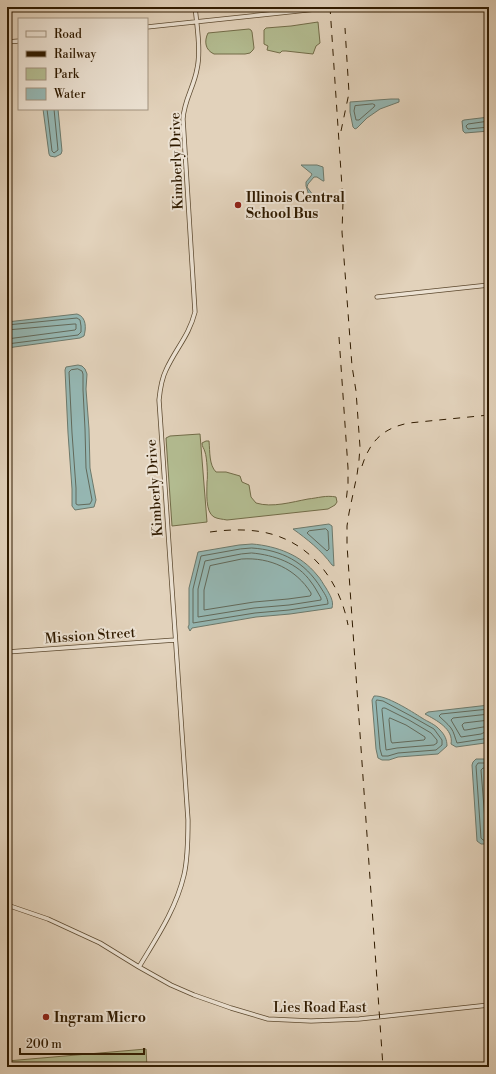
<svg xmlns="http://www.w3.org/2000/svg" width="496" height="1074" font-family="'Libre Bodoni',serif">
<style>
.green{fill:#b3bc91;stroke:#726c48}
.water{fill:#95b7b3;stroke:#6d796b}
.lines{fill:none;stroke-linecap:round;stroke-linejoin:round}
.shore{stroke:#62695a;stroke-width:1}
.street-casing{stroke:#5c492f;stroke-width:5}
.street{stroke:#ece2d3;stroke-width:3.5}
.rail{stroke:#301b00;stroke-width:1;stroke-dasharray:7 7;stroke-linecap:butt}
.poi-dot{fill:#8f2418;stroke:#ece2d3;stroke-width:1.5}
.labels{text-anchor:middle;stroke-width:4;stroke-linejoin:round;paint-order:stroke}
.street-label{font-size:14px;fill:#301b00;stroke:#ece2d3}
.poi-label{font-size:14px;font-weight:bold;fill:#301b00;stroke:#ece2d3;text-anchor:start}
</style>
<rect width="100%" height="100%" fill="#e2d2bb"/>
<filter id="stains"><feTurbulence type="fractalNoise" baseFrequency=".005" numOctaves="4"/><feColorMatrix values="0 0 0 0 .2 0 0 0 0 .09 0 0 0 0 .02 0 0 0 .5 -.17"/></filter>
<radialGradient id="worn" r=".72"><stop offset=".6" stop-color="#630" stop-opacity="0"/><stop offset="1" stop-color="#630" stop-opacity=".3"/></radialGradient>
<!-- green -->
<path class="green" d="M318,22L320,43L316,46L313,54L286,51H282L280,53L267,50L268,46L264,44V30L266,28L291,26Z
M249,29L251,30L252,32L254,48L253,50L250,53L245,54H214C205,50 204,41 208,33Z
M200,434L207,522L172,526L166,438L170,436Z
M206,441H209C210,452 209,465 216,472H226L240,476L242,482L249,485L251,497L256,503C272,508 292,502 308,499C318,498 326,495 336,497L337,502L335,505L328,509L227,520C222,519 218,519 214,517C205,512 207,492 207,482C208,477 207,457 205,452C204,448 202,447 202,443Z
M146,1049L147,1067H7V1061Z"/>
<!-- water -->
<path class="water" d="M391,99H399V102L380,109L367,118L357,128L355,129L353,127L350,112V102Z
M43,109H58L62,151L61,154L55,157L50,156L49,154Z
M489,117V131L465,133L463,131L462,121L464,120Z
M301,165H317L323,167L324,181H323L317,177H314L308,184L307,187L319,203H318L308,198V192L306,186V182L311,176L312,174Z
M77,314C87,317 86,329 84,336L80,338L7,348V322Z
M78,365L82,366L85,369L87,374L86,389L89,429L90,468L96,500L94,507L75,510L72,506V489L68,433L65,370L66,367Z
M329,524L332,526L334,566L332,565C321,550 307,539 293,529Z
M252,544C277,546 301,555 317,575C321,579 323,584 326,588C330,595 334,601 332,608L290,614L256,617L192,628L190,631L188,627L189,625V588L198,552L239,545Z
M374,696C386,695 411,711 422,718C428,722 435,724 440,730C445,735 447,740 447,746L438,754L398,757L389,760H382L378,758L376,749L372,700Z
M489,705V738L485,743L456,747L451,744C454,729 436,720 425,714L428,712Z
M476,759H489V844H481L477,841L472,765L473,762Z"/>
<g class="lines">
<!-- shore -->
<path class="shore" d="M373,104L375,105L374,107L359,120H356L354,111L355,106Z
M47,109L52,151L54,153L58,150L54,109
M489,121L468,124L466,126L467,128L468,129L489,127
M7,325L77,318L80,320L81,326V332L78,335L7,344
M7,330L74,324H76V329L75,330L7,339
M78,369L82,371L83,374V390L85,429L86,468L92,500L90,504L78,505L76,504V488L72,433L69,372L71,370Z
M326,529L328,531L329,549L327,551L307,533L309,531Z
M252,548C282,550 305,562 321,588C324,593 328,598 328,604L289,610L255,613L193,623V589L201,556L240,549Z
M252,553C274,555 298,563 311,582C315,587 318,593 321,598V600L289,605L254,608L198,617V589L205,561L241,554Z
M242,559C270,557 296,569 311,593V595L310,596L288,599L254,602L204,610V590L210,566Z
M377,700L383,701L411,716L434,729L442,740V745L436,750L398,753L388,756H382L380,749L376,702Z
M383,708H385L409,720L431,733L437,740V743L434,745L397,748L386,750L382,710Z
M489,709L441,714L439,716C443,720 447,723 451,728C454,732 455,738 457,743L483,739L489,737
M489,714L453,718L451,720L461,737L481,734L485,732H489
M390,718L406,725L425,737V739L424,740L392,743L391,741L389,720Z
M489,720L464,723L462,725L464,730H466L489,726
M489,763H478L476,766L481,838L483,840H489
M489,768H483L481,770L486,833L487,834L489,835"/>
<defs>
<path id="street" d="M147,27L335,7
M7,42L19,41
M377,297L489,285
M7,652L175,640
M7,905L48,919L100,943L139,967L171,985L194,995L231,1008L268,1019L311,1021L359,1019L489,1005
M139,967C157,937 176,909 184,875C188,858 188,838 188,820L159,400C160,390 161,380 166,370C176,348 189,336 195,312L183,119C184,100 194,87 197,69C201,52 197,25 195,7"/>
</defs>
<!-- street casing -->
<use href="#street" class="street-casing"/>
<!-- street -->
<use href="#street" class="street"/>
<!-- rail -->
<path class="rail" d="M330,7L343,202L342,232L352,366L356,391L360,447L359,460L357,475L349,513L347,526V545L383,1067
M341,131L349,93L345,28
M339,337L348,468V484L346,502
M362,466C370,441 383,428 409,423L489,415
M210,532C225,530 240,529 256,531C306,537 339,577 348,625"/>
</g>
<!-- markers -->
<g class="poi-dot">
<circle cx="238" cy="205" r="4"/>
<circle cx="46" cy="1017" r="4"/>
</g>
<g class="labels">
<!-- street labels -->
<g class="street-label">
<text transform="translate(176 161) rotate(-92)" y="5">Kimberly Drive</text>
<text transform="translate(154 488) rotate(-94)" y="5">Kimberly Drive</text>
<text transform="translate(90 635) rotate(-4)" y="5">Mission Street</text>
<text x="320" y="1012">Lies Road East</text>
</g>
<!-- poi labels -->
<g class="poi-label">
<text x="246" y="202">Illinois Central<tspan x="246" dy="16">School Bus</tspan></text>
<text x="54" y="1022">Ingram Micro</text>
</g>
</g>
<!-- margin -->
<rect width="496" height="1074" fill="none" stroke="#e2d2bb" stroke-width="24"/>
<rect x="8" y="8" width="480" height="1058" fill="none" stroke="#301b00" stroke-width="2"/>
<rect x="12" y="12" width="472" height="1050" fill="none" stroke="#301b00"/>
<!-- legend -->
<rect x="18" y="18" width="130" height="92" fill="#ece2d3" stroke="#a1927f"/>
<rect x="26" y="31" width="20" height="6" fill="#ece2d3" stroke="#a1927f"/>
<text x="54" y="38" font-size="12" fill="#301b00">Road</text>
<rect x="26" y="51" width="20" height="6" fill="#301b00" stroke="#a1927f"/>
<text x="54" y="58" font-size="12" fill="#301b00">Railway</text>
<rect x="26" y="68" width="20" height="12" fill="#b3bc91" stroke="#a1927f"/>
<text x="54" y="78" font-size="12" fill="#301b00">Park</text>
<rect x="26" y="88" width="20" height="12" fill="#95b7b3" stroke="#a1927f"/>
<text x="54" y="98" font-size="12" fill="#301b00">Water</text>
<!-- scale -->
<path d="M20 1048v6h124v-6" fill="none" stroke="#301b00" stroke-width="2"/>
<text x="26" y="1048" font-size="12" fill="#301b00" stroke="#ece2d3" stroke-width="3" paint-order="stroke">200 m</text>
<rect width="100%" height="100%" filter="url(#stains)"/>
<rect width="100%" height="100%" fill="url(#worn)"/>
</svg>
